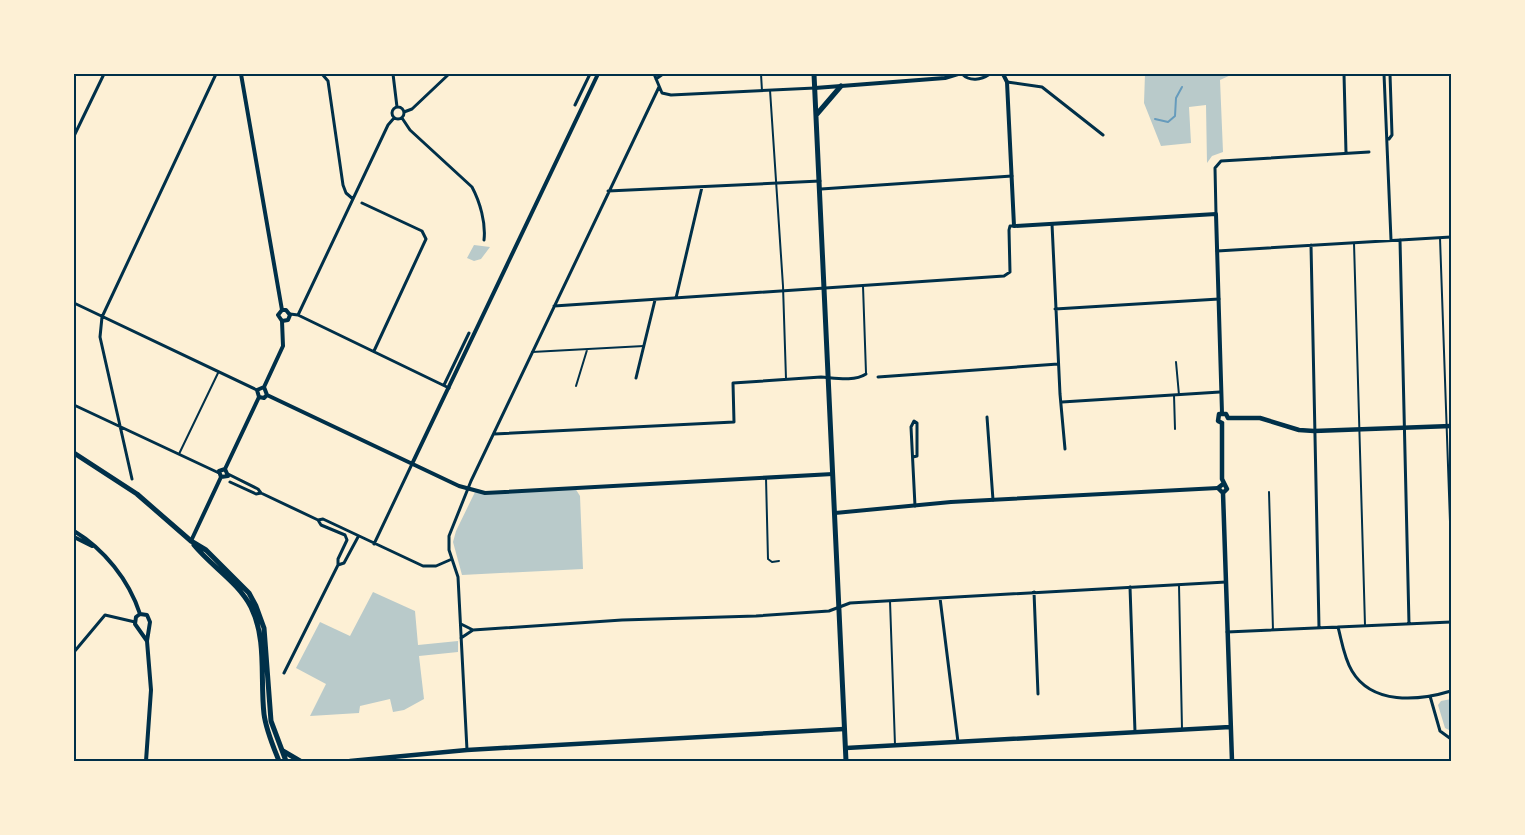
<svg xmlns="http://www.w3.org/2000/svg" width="1525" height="835" font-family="'Work Sans',sans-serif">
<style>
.green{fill:#b9caca}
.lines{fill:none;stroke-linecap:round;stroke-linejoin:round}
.stream{stroke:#669bbc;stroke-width:2}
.service{stroke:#003049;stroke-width:2}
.minor{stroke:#003049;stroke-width:3}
.tertiary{stroke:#003049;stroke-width:4}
.secondary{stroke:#003049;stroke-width:4.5}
.primary{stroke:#003049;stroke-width:5}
.neatline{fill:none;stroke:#003049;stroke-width:2}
</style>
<rect width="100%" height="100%" fill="#fdf0d5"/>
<!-- green -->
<path class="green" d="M1145,74H1233L1220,80L1223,152L1212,156L1207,163L1206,105L1189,107L1191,143L1161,146L1144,103Z
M474,245L490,247L481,259L474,261L467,258Z
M575,488L580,496L583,569L462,575L453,542L456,531L475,492Z
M373,592L415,611L418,645L458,641V652L419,656L424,699L404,710L393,712L390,699L360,706L359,713L310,716L326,684L296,668L320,622L350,636Z
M1451,699V731L1445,728L1438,705L1441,701Z"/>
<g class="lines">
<!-- stream -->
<path class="stream" d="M1155,119L1168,122L1175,116L1176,98L1182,87"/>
<!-- service -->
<path class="service" d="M761,74L762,91
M770,90L783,286L786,379
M1440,238L1451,550
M1354,243L1365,625
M863,286L866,373
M532,352L644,346
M1176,362L1179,395
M576,386L587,350
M1174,395L1175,429
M179,454L218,373
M766,478L768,559L772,562L779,561
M1269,492L1273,630
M1179,585L1182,729
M890,601L895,745"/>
<!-- minor -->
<path class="minor" d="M322,74L328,81L343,185L346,193L353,199
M393,74L397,107
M654,74L662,93L671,95L815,88
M962,74C970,82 981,80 990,74
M1344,74L1346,153
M1384,74L1391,240
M656,79L663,74
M1007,82L1042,87L1103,135
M575,105L590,74
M392 113a6 6 0 1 1 12 0a6 6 0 1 1-12 0Z
M404,112L412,109L449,74
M402,118L410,130L472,187C480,202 486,223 484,240
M74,136L104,74
M1389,139L1392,135L1390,74
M821,189L1012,176
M608,191L820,181
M362,203L422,231L426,239L374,351
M1216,214L1215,168L1221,161L1369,152
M1052,224L1060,394L1065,449
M1400,240L1409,624
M1311,245L1319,627
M1217,251L1451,237
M676,298L702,187
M74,303L257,390
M554,306L1004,276L1010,272L1009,230L1010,226H1014
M1055,309L1219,299
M290,314L298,315L449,388
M298,315L388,125L394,118
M878,377L1058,364
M636,378L655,300
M444,385L469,333
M1062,402L1220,392
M74,405L219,473
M987,417L993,500
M494,434L734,422L733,383L821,377C835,378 854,382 866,374
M913,457L917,456V423L914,421L911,427L915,506
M228,474L258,489L261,493L318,520L323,519L423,566H436L452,559
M132,479L100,337L102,317L216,74
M230,482L256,494L261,493
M374,544L412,464
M338,565L344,563L358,537
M1130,587L1135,732
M1034,592L1038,694
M940,598L958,742
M461,624L473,630
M1338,627C1342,642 1344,658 1352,671C1372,705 1418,701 1451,691
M1227,632L1451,622
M461,638L473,630L622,620L756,616L829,611L850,603L1226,582
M74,652L105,615L135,622
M284,673L338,565V559L347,540L345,535L321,525L318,520
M1430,696L1440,731L1451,739
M467,750L458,577L449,550V536L471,481L659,87"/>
<!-- tertiary -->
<path class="tertiary" d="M241,74L282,310
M1003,74L1007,82L1014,226L1216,214L1222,413
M815,88L945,78L958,74
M282,310H286L290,315L288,320L282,321
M264,387L283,346L282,321L278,315L282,310
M267,395L459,486L485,493L833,474
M259,397L264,398L267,395L264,387
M259,397L257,390L264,387
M412,464L598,74
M225,469L259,397
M221,477L228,476L225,469
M221,477L219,471L225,469
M835,513L951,502L1218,488
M74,531C104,549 129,580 140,614
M74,537L92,546
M191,541L221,477
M140,614L147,615L150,622L147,641L151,690L146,761
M140,614L136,617L135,624L147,641"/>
<!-- secondary -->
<path class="secondary" d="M1228,418H1260L1299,430L1314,431L1451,426
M1222,423V479L1227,489L1223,493
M1222,423L1218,421L1219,414H1226L1228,418
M1223,493L1232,761
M1223,493L1218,488L1223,484
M846,748L1230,727
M350,761L467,750L844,729"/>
<!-- primary -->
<path class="primary" d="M814,74L846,761
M817,114L841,86
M74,453L137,494L191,541L206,550L249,593L256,606L264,628L271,721L286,761
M194,545C212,567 238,582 251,607C267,639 260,679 264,714C266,730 273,746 279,761
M283,751L300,761"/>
</g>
<!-- border -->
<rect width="1525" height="835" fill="none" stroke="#fdf0d5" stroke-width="150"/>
<rect x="75" y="75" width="1375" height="685" class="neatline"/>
</svg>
